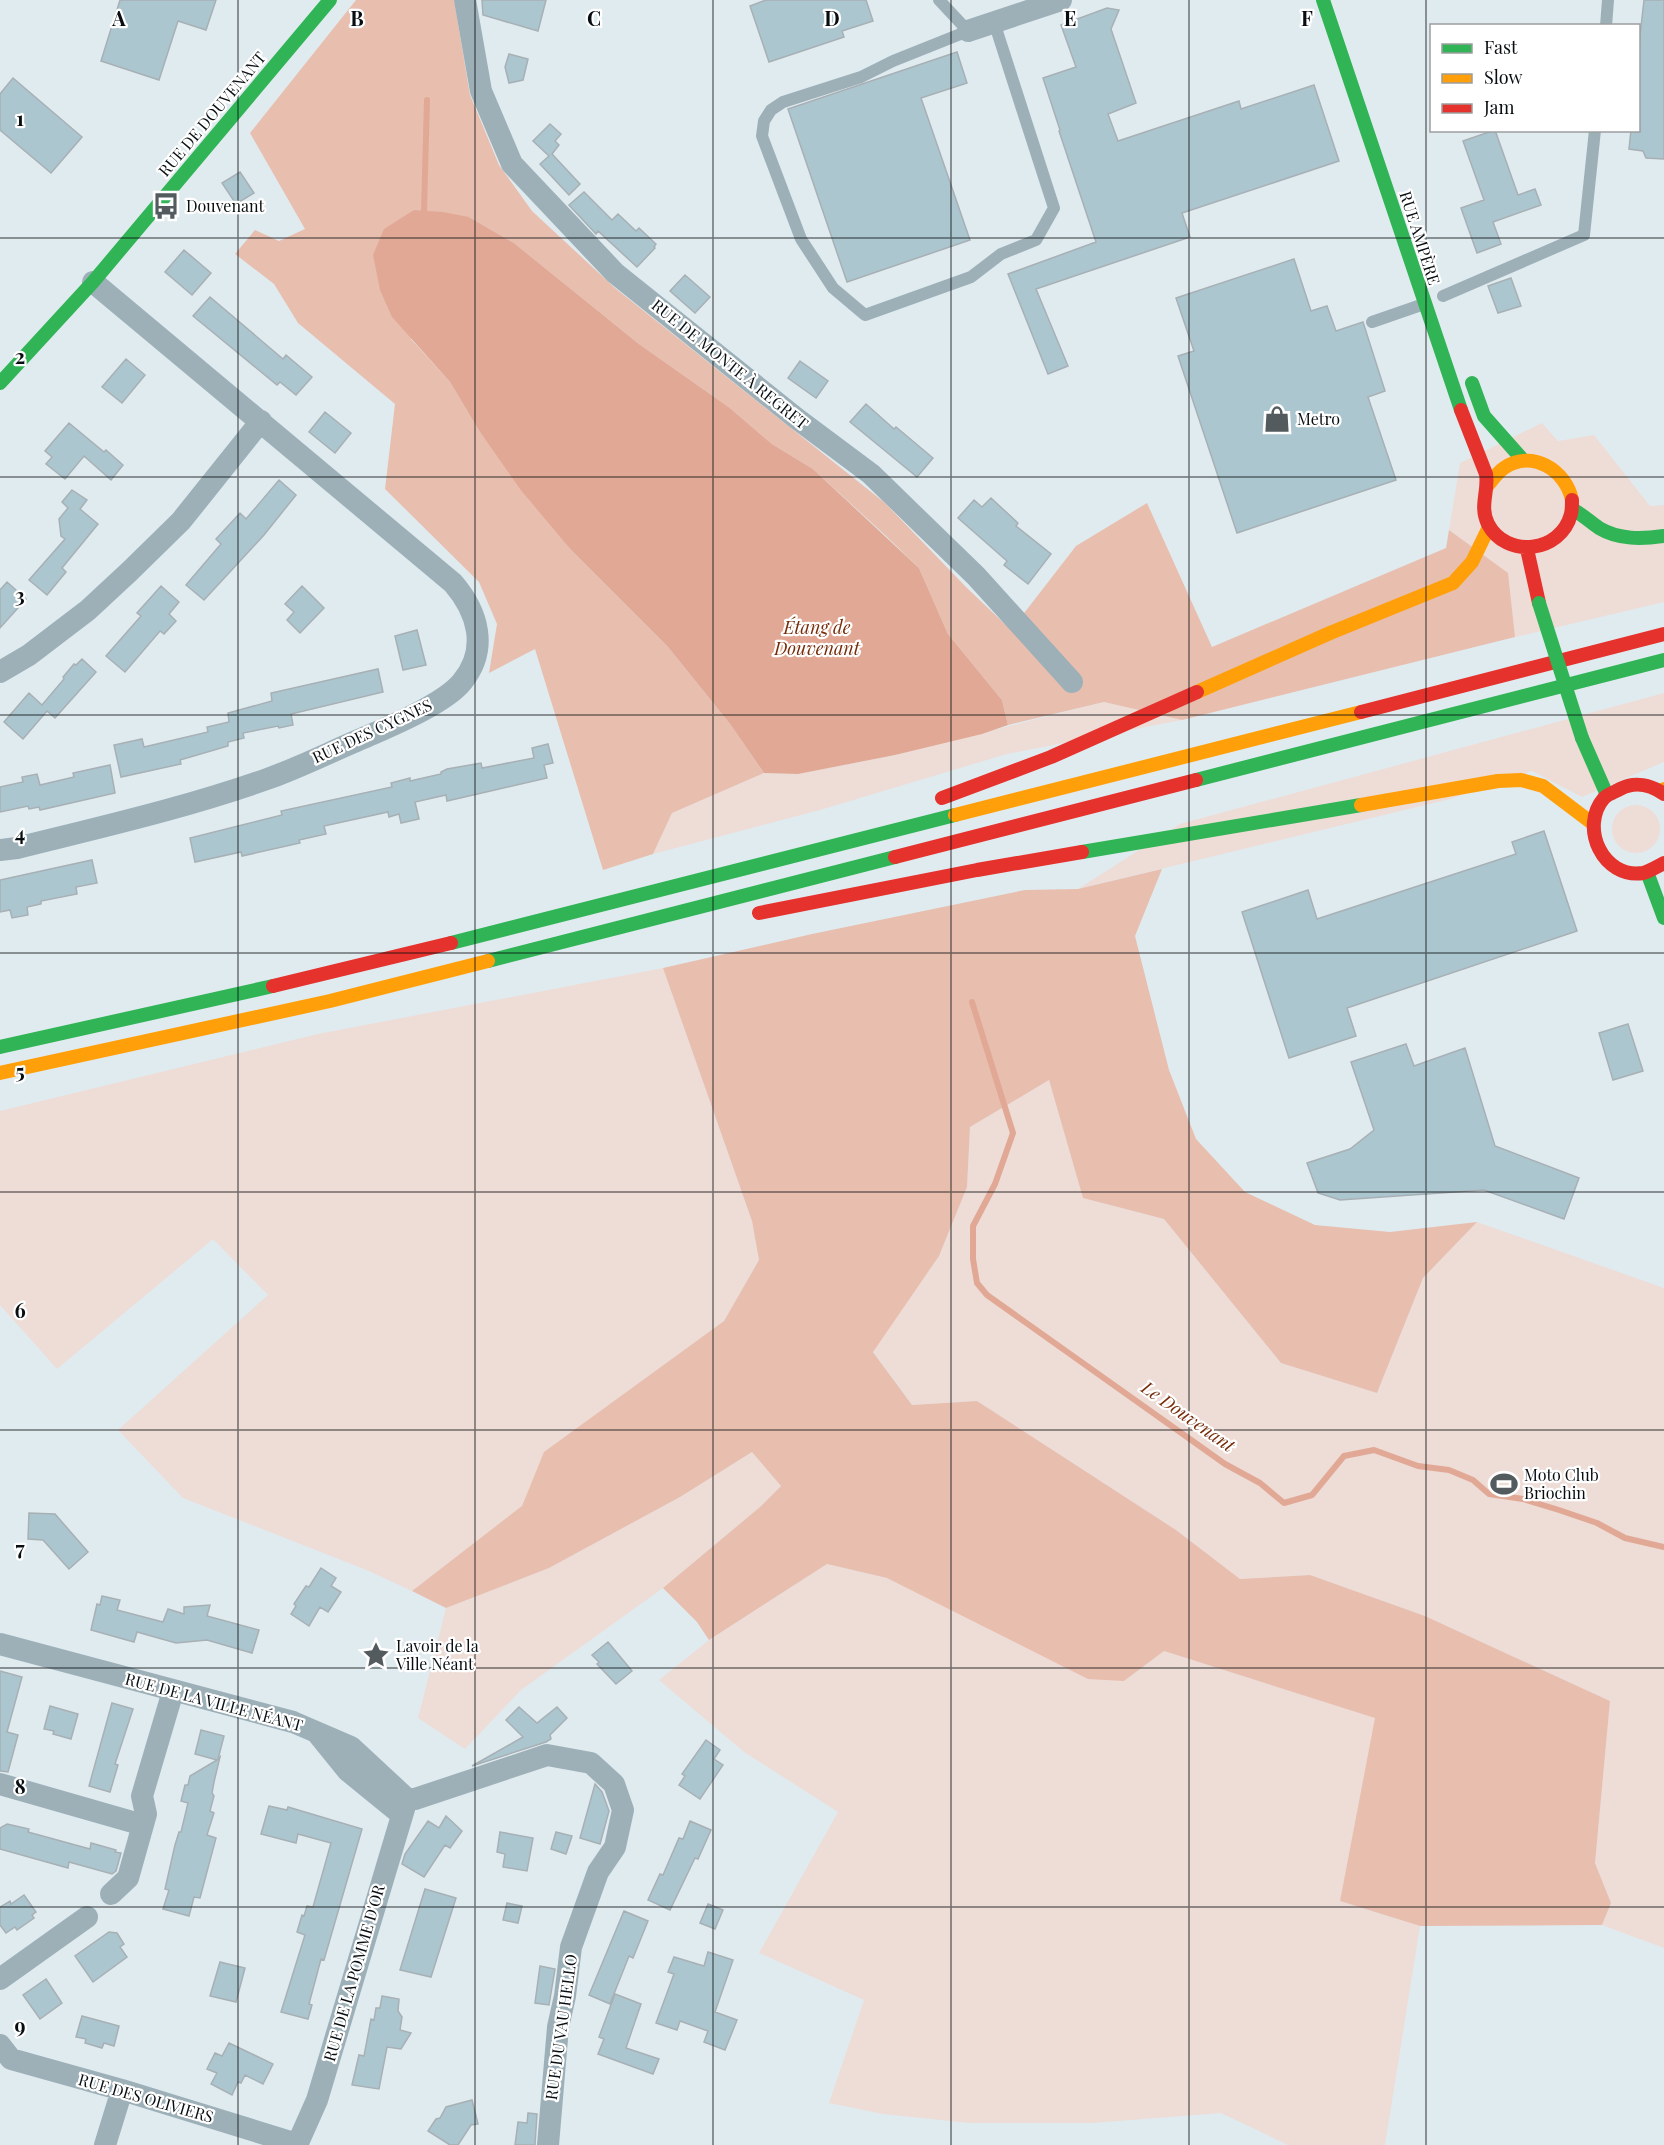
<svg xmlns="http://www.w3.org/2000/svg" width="1664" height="2145" font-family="'Playfair Display',serif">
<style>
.green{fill:#eedcd6}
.forest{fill:#e8beaf}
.water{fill:#e1a995}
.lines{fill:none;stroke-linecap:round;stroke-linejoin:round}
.stream{stroke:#e1a995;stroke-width:6}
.building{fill:#acc6d0;stroke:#a7b0b4;stroke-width:1.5}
.lane{stroke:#9db0b8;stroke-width:12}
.street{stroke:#9db0b8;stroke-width:22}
.fast{stroke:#30b455;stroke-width:14}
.slow{stroke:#ff9f0a;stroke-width:14}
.jam{stroke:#e5322d;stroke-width:14}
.fast-bridge{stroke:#30b455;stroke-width:14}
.grid{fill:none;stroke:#070d10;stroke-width:1.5;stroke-opacity:0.55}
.labels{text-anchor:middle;stroke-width:4.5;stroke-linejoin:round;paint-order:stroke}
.street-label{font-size:16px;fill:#070d10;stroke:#fff}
.poi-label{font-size:16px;fill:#070d10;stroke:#fff;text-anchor:start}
.water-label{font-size:18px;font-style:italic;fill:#772c09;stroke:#fff}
.grid-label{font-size:20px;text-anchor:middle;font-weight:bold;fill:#070d10;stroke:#fff;stroke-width:4.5;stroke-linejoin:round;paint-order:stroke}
</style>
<rect width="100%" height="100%" fill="#e0ebf0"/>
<!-- green -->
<path class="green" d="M1542,423L1558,441L1594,435L1650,506L1664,505V602L1515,637L1507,573L1449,530L1460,463Z
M1664,693V762L1582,797L1532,771L1450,799L1078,889L1180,824Z
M1104,702L1182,720L1007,754L820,810L653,854L672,813L764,773L798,774L895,755Z
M1612 829a24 24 0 1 1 48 0a24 24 0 1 1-48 0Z
M663,968L752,1221L759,1260L724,1321L545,1452L523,1506L412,1591L369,1571L183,1498L118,1430L268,1295L213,1239L57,1369L0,1305V1111L318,1034Z
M1049,1080L1083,1198L1164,1219L1281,1363L1377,1393L1423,1278L1477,1222L1664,1288V1948L1602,1925L1611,1903L1595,1863L1610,1701L1425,1616L1310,1575L1240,1579L1176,1530L977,1401L912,1405L873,1351L939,1256L967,1187L970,1127Z
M752,1452L781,1486L760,1507L663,1588L521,1690L465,1749L418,1718L446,1608L549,1568L680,1497Z
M827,1564L887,1578L1124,1681L1164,1651L1376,1718L1340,1901L1420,1926L1385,2145H1288L1221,2113L1092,2123H970L883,2114L829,2103L864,2000L759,1953L838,1812L744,1752L659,1680L709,1640Z"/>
<!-- forest -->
<path class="forest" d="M356,0H454L470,95L499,165L532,211L615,288L885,503L966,587L1011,630L1076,546L1147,503L1212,647L1446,548L1449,530L1508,573L1515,637L1182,720L1104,702L1008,725L1002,700L948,634L919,568L885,535L813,469L772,444L730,408L639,344L514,243L469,217L411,339L450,382L478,429L571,550L668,647L730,724L764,773L672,813L653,854L603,870L535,649L489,673L497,624L479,582L385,489L395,404L298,323L274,284L235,254L255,230L279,241L305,229L250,133Z
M1162,869L1135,936L1169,1070L1196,1139L1245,1192L1315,1225L1390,1232L1477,1222L1423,1278L1377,1393L1281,1363L1164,1219L1083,1198L1049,1080L970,1127L967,1187L939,1256L873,1352L912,1405L977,1401L1176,1530L1240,1579L1310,1575L1425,1616L1610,1701L1595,1863L1611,1903L1602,1925L1420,1926L1340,1901L1375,1718L1164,1651L1124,1681L1088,1679L887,1578L827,1564L709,1640L697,1622L663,1588L760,1507L781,1486L752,1452L680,1497L549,1568L446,1608L412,1591L522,1506L544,1452L724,1321L759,1260L752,1221L663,968L812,934L1025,890L1078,889Z"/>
<!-- water -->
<path class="water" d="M414,210L443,212L469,217L514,243L639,344L730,408L772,444L813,469L919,568L948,634L1002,700L1008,725L982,734L895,755L798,774L764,773L730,724L668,647L571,550L520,489L478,429L450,382L392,317L380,290L373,255L384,229Z"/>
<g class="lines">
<!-- stream -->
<path class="stream" d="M424,211L427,100
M972,1002L1013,1133L995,1184L973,1226V1259L977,1283L987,1295L1225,1464L1260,1483L1284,1503L1312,1495L1344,1456L1374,1450L1418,1466L1449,1470L1473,1480L1489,1494L1523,1499L1559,1510L1597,1523L1625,1538L1664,1547"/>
</g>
<!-- building -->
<path class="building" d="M120,0H216L206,30L178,21L159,80L101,61Z
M482,0H546L538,31L483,15Z
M766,0H866L873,21L842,31L844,37L769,62L750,6Z
M1644,0H1664V159L1646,158L1643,151L1629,149L1631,130H1638V54Z
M1107,8L1119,10L1111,29L1136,103L1108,114L1118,141L1239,101L1241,109L1314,85L1339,161L1182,213L1190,237L1036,289L1068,366L1048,374L1008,274L1096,242L1059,131L1060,130L1043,78L1076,67L1061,25Z
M957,52L967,83L921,98L970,240L847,282L788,109Z
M509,54L528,59L523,80L509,83L505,67Z
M13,78L82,137L51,173L0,130V94Z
M550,124L561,134L555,141L559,145L552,154L580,184L569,195L540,164L549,156L533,141Z
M1495,130L1518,195L1535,189L1541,205L1493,222L1501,244L1477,253L1461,208L1484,200L1463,141Z
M240,172L254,193L236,204L222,183Z
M584,192L612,220L618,214L636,231L639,228L656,244L654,247L655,248L637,267L598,231L596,234L569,205Z
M184,250L211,273L192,295L165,272Z
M1294,259L1311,311L1327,306L1336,331L1363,322L1385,391L1368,397L1396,480L1237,533L1178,356L1194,351L1176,298Z
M685,275L710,297L695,313L670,291Z
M1511,278L1521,306L1498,313L1488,286Z
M210,297L283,359L286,355L312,377L296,395L280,382L277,385L193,316Z
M126,359L145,375L122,403L102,387Z
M800,361L828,381L816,398L788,378Z
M866,404L894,429L896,427L933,458L917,477L850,422Z
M325,412L351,433L335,453L309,432Z
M69,423L104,452L106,450L123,465L111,480L84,456L65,479L46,464L52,457L45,451Z
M279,480L296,495L264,535L204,600L186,585L221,544L216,539L240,513L246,519Z
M72,490L87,500L80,509L98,524L62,568L66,572L47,595L29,580L65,539L61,536L59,519L68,508L62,502Z
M991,498L1018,523L1016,526L1051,554L1028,584L1004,565L1007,561L958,518L974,500L982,507Z
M7,582L26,599L0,628V590Z
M161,586L179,602L169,614L176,621L164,634L160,631L125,672L106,656L141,616L137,613Z
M302,586L324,608L300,633L287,620L294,612L285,604Z
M417,630L426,665L403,670L395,636Z
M82,659L96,672L55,718L47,711L23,739L4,722L29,693L42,705L64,679L63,677L74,664L76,665Z
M378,669L383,692L291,714L293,725L279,728L278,726L243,733L244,738L228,742V746L180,760L181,764L121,777L114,745L142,739L144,747L208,732L207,727L229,722L228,713L272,701L271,693Z
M548,744L553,763L544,765L547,778L447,801L446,795L415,802L419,819L401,823L399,814L389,817L388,812L324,826L326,834L299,840L300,843L242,856L241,852L195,862L190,838L282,815L281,811L392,787L391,783L410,778V781L441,774V772L447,769L481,763L482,768L534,758L532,748Z
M110,765L115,793L40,810L39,807L29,809L28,806L0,812V787L23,782L22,777L37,774L40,785L74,777L73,773Z
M1544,831L1577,931L1347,1008L1356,1036L1289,1058L1242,912L1308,890L1317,919L1516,854L1512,842Z
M92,860L97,883L76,887L77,894L41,901V904L27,907L28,915L12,918L10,910L0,912V880Z
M1628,1024L1643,1071L1613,1080L1599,1033Z
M1406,1044L1414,1066L1465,1048L1495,1146L1579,1178L1564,1219L1484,1190L1340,1200L1318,1193L1307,1163L1350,1149L1374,1130L1351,1062Z
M29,1513L55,1514L88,1552L69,1569L43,1540L28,1539Z
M321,1568L336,1578L331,1586L341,1592L328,1612L320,1607L309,1626L291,1614L296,1606L294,1604L306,1586L309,1587Z
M102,1596L120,1600L117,1610L163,1622L168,1609L184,1614V1607L210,1605L207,1616L259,1630L252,1653L207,1640L176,1643L137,1632L134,1642L91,1630L97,1604L100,1605Z
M608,1642L632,1671L616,1684L597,1664L599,1662L592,1655Z
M0,1671L22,1677L7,1732L18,1735L8,1772L0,1771Z
M112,1703L133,1709L115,1764L118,1765L110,1792L89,1786Z
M50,1706L78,1714L71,1739L53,1734L54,1731L44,1729Z
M519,1707L537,1723L557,1707L567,1718L550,1735L551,1739L546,1742L472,1766L523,1737L506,1720Z
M201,1730L224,1736L218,1759L220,1757L214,1782L212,1793L214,1796L210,1811L214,1813L207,1835L216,1838L200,1898L194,1897L189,1916L163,1909L169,1890L165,1889L175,1845L179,1832H181L188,1803L181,1801L185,1785H188L190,1776L217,1760L195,1754Z
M706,1740L720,1750L714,1759L723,1765L700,1799L679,1785L685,1776L682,1774Z
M595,1784L602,1792L609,1811L600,1844L580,1838Z
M269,1806L287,1810L288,1807L362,1829L324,1960L321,1959L309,2004L312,2005L308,2019L281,2012L305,1935L297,1932L302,1915L304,1916L307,1906L313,1907L331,1843L298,1834L296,1843L261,1834Z
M446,1816L462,1831L450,1848L445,1845L424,1877L402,1864L405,1854L428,1821L439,1828Z
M690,1821L711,1830L698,1859L695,1858L670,1910L648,1900L660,1874L663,1875L679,1838L683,1839Z
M7,1824L29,1829L28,1832L90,1849L91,1843L116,1850L115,1852L121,1853L116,1871L112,1874L69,1862L68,1868L0,1849V1828Z
M500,1832L533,1838L527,1871L503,1867L505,1854L497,1852Z
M556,1832L572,1836L566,1854L551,1849Z
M425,1889L456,1898L431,1977L400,1970Z
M24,1895L36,1912L32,1915L34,1918L17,1930L15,1927L6,1933L0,1925V1907L10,1901L11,1904Z
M507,1903L522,1906L518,1923L503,1920Z
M708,1904L723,1910L715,1929L700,1923Z
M624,1911L648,1921L633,1958L629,1956L610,2004L589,1995Z
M109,1932L117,1933L124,1944L120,1947L127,1957L93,1982L75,1956Z
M708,1952L733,1960L715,2012L737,2020L725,2050L704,2042L708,2031L680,2021L677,2030L656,2023L674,1974L668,1972L674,1957L704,1966Z
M220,1962L245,1968L236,2002L210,1996Z
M540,1966L555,1969L549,2005L535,2003Z
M46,1979L62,2003L40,2019L23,1995Z
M615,1994L641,2004L626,2048L659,2059L653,2074L598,2054L604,2039L599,2037Z
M382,1996L399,1999L398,2011L402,2017L400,2030L411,2033L401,2049L387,2047L379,2089L352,2085L359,2055L364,2056L371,2019L374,2020L376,2008H380Z
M82,2016L119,2026L114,2046L104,2043L102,2048L85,2043L86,2039L76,2037Z
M229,2043L273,2064L263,2084L245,2075L241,2083L238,2082L232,2095L211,2084L217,2073L207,2069L215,2053L222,2056Z
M472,2100L478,2124L471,2125L458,2145H450L428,2131L436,2119L440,2118L446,2107Z
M528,2113L537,2114L535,2145H515L518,2122L527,2123Z"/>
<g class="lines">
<!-- lane -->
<path class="lane" d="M939,0L968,31L893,61L861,77L783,102L771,110L764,121L762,136L801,239L833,288L865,315L971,277L1001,254L1036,240L1054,208L994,22
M1606,26L1608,0
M1443,296L1584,235L1595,130
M1372,322L1424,304"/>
<!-- street -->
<path class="street" d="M465,0L481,91L512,164L615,273L796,418L871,474L976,576L1072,682
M968,31L1061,0
M0,672L29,655L88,610L130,571L181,521L261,421
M0,850L17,848C101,827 185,808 267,779C301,767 334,750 368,736C393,725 445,703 462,682C489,649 478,612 453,583L93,282
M0,1644L293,1722L351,1747L407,1799
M318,1734L348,1771L402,1815
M0,1784L143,1825
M407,1799H415L547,1755L591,1763L614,1784L623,1810L615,1847L598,1872L571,1947L565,1996L558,2027L548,2145
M111,1894L128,1878L146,1814L142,1796L173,1691
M0,1979L87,1917
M0,2045L11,2059L122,2090L297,2144
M105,2145L122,2090
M297,2145L317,2100L407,1799"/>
<!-- fast -->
<path class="fast" d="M1323,0L1461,410
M0,383L93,282L330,0
M1472,383L1484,416L1523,460
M1572,509C1582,514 1590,522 1599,528C1619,540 1642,539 1664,536
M1582,738L1607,795
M1196,780L1664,660
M1082,852L1361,805
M1647,872L1664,918
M451,943L955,815
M488,961L895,857
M0,1047L273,986"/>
<!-- slow -->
<path class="slow" d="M1488,485C1493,479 1498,472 1504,468C1532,449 1566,470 1572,500
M1197,692L1330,633L1453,583L1472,562L1489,527
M1662,792L1664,789
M1361,805L1498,781L1521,780L1543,786L1592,823
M955,815L1361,712
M0,1073L330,1001L488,961"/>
<!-- jam -->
<path class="jam" d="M1461,410L1486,474C1489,491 1479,506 1488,524C1506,559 1561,553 1571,514C1572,510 1572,505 1572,500
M1527,549L1539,603
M1361,712L1664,634
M1664,794C1651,785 1635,781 1620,789C1615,792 1608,794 1604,798C1579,827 1603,879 1643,873C1650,871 1658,866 1664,863
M942,798L1051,757L1197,692
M895,857L1196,780
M759,913L977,870L1082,852
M273,986L451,943"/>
<!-- fast-bridge -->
<path class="fast-bridge" d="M1539,603L1582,738"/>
</g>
<!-- grid -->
<path class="grid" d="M238,0V2145M475,0V2145M713,0V2145M951,0V2145M1189,0V2145M1426,0V2145M0,238H1664M0,477H1664M0,715H1664M0,953H1664M0,1192H1664M0,1430H1664M0,1668H1664M0,1907H1664"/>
<!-- icons -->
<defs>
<symbol id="bus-bare" viewBox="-9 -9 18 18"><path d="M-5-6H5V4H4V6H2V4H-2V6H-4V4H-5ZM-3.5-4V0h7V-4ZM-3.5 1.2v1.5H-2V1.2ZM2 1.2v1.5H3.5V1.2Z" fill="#535b5e" stroke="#fff" stroke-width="2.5" paint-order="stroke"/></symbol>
<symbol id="shop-bare" viewBox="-9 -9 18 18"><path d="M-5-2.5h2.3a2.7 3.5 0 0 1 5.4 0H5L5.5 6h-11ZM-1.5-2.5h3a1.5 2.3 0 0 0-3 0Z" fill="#535b5e" stroke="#fff" stroke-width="2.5" paint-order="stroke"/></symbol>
<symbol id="stadium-bare" viewBox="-9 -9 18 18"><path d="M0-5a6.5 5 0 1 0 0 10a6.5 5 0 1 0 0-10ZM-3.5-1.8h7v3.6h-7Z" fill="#535b5e" stroke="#fff" stroke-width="2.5" paint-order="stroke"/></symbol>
<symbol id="sight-bare" viewBox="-9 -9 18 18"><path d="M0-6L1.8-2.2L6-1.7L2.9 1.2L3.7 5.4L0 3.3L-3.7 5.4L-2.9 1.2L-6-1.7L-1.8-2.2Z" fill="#535b5e" stroke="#fff" stroke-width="2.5" paint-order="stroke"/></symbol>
</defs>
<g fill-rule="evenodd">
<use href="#bus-bare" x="147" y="187" width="38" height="38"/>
<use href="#shop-bare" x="1258" y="400" width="38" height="38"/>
<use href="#stadium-bare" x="1485" y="1465" width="38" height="38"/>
<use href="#sight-bare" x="357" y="1636" width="38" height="38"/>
</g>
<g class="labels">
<!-- street labels -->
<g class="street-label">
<text transform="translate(212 114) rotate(-50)" y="6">RUE DE DOUVENANT</text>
<text transform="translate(1420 238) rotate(72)" y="6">RUE AMPÈRE</text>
<text transform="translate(730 364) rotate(39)" y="6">RUE DE MONTE À REGRET</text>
<text transform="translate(372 731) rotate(-25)" y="6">RUE DES CYGNES</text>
<text transform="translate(214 1702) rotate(15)" y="6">RUE DE LA VILLE NÉANT</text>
<text transform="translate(354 1973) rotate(-74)" y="6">RUE DE LA POMME D'OR</text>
<text transform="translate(561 2027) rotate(-82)" y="6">RUE DU VAU HELLO</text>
<text transform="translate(146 2098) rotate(16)" y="6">RUE DES OLIVIERS</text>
</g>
<!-- poi labels -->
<g class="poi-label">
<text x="186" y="212">Douvenant</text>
<text x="1297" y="425">Metro</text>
<text x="1524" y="1481">Moto Club<tspan x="1524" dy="18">Briochin</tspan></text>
<text x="396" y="1652">Lavoir de la<tspan x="396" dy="18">Ville Néant</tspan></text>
</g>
<!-- water labels -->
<g class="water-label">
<text x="817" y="634">Étang de<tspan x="817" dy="21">Douvenant</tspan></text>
<text transform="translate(1188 1417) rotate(35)" y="6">Le Douvenant</text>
</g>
</g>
<g class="grid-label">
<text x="119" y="26">A</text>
<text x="357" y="26">B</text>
<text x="594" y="26">C</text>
<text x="832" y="26">D</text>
<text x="1070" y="26">E</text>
<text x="1307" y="26">F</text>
<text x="20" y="126">1</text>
<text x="20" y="364">2</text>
<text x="20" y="603">3</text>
<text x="20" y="841">4</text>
<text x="20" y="1079">5</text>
<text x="20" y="1318">6</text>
<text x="20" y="1556">7</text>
<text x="20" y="1794">8</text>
<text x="20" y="2033">9</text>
</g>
<!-- legend -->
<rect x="1430" y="24" width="210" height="108" fill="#ffffff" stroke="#9c9e9f" stroke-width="1.5"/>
<rect x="1442" y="44" width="30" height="9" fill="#30b455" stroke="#9c9e9f" stroke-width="1.5"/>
<text x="1484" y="54" font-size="18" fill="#070d10">Fast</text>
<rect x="1442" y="74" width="30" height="9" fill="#ff9f0a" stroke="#9c9e9f" stroke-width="1.5"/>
<text x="1484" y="84" font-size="18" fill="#070d10">Slow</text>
<rect x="1442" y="104" width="30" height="9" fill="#e5322d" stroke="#9c9e9f" stroke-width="1.5"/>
<text x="1484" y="114" font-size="18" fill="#070d10">Jam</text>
</svg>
